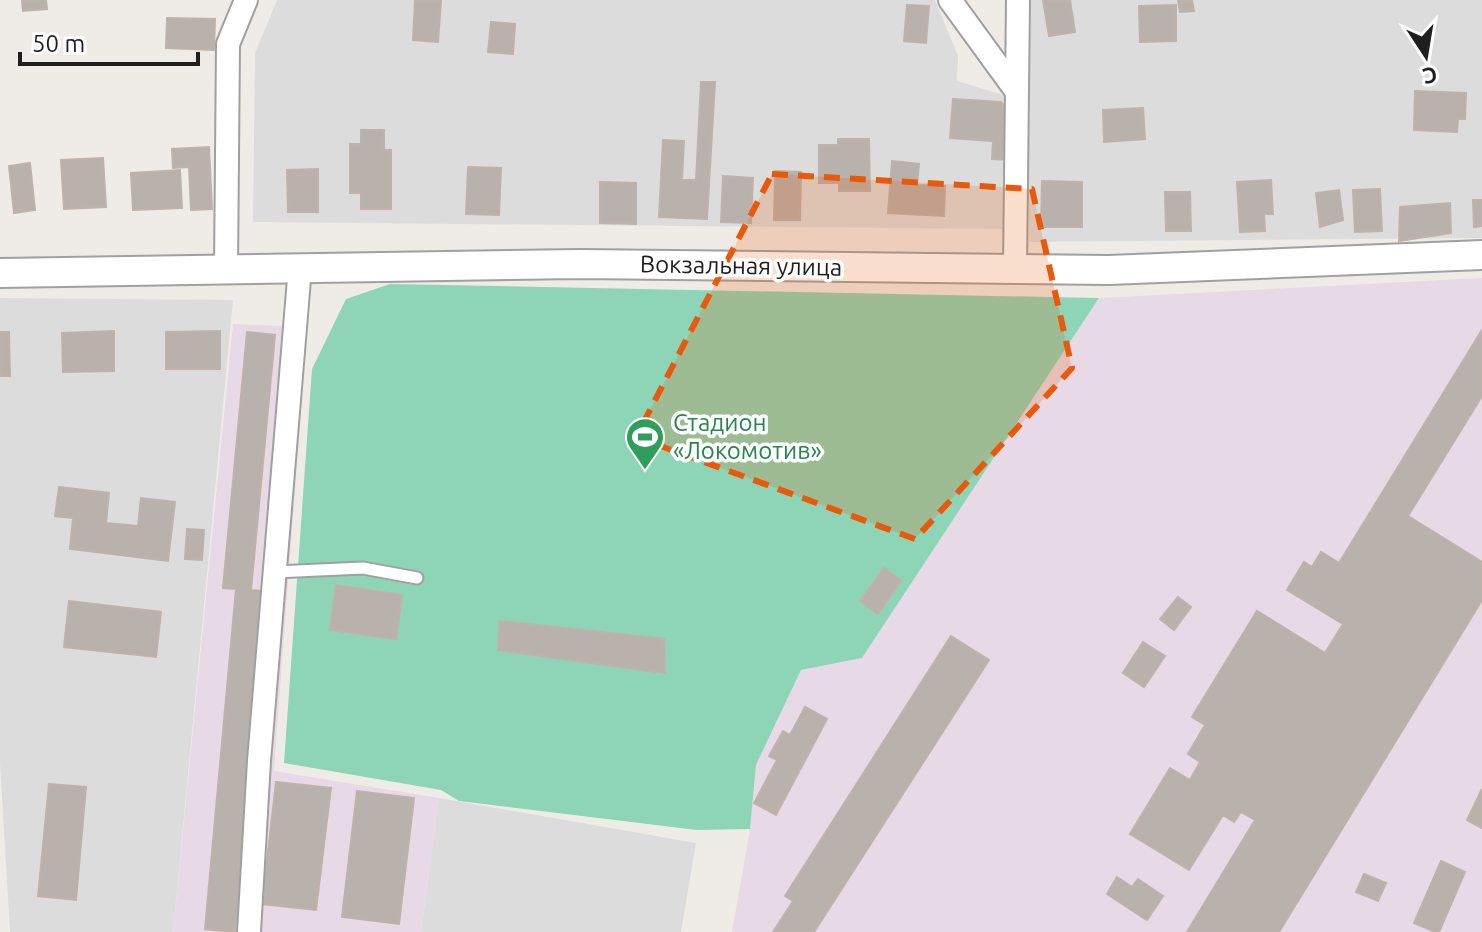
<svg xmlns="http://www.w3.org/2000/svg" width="1482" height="932" font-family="Ubuntu,sans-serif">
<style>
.residential{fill:#dddcdc}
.industrial{fill:#e7d9e5}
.pitch{fill:#8dd5b6}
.building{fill:#b8b1ac;stroke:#bfb2aa;stroke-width:2}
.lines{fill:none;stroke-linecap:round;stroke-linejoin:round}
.service-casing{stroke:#a0a0a0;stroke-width:15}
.minor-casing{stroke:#a0a0a0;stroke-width:26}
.tertiary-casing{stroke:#a0a0a0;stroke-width:32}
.service{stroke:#fff;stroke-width:11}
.minor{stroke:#fff;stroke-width:22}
.tertiary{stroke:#fff;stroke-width:28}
.marked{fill:#e8590c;fill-opacity:0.2;stroke:#e8590c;stroke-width:6;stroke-dasharray:16 10;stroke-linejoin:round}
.labels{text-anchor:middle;stroke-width:7;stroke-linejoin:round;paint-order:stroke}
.street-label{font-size:24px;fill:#1f1f1f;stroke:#fff}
.leisure-label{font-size:24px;fill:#27864d;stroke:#fff;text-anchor:start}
</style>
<rect width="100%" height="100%" fill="#efece7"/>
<!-- residential -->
<path class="residential" d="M277,0H935L958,56L957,81L1014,98L1008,229L253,222L255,53Z
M1029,0H1482V238L1029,242Z
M0,298L233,300L173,932H10L0,763Z
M439,798L696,843L681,932H421Z"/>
<!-- industrial -->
<path class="industrial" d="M1482,278V932H732L750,829L756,765L801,670L862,658L1099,298Z
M233,324L307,327L274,771L439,798L421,932H173Z"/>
<!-- pitch -->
<path class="pitch" d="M390,284L1099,298L862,658L801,670L756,765L750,829L697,830L459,801L441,790L284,763L312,369L346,299Z"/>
<!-- building -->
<path class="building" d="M22,0H46L47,9L23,11Z
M415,0H441L438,42L413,40Z
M1043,0H1070L1075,32L1049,36Z
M1178,0H1192L1194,11L1180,12Z
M907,5L929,6L926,43L904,41Z
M1176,5V41L1140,42L1139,6Z
M167,18L215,19L214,50L166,48Z
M491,22L515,24L513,54L488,52Z
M701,82H715L707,219L659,217L663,140L684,141L682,180H696Z
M1415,91L1466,93L1465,119H1458L1457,132L1414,130Z
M953,99L1001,102L1012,114L1009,160L992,159L993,141L950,138Z
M1143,108L1145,139L1104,142L1103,110Z
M361,130H384V150H391V209H361V193H350V144H361Z
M838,139H869L870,191H839V183H819V145H838Z
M209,147L212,209L191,210L189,167L173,168L172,149Z
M103,158L106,207L64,209L61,160Z
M892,161L919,164L917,185L945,186L944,216L888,213Z
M30,163L35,210L14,213L9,166Z
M468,167L501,168L499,215L466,214Z
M318,169V212H288L287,170Z
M180,170L182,208L133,210L131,173Z
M775,171L801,172L800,220H774Z
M723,176L753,178L751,223L721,222Z
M1271,180L1273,214H1264L1265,231L1240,232L1237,182Z
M1042,181L1082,182V227H1041Z
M600,182L636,183V224L600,223Z
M1380,189L1382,231L1355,232L1353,190Z
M1339,190L1343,220L1320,227L1316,193Z
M1165,192H1190L1191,231H1166Z
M1473,200H1482V226L1474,227Z
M1450,203L1451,233L1399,241L1400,207Z
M1482,330V396L1408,516L1482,562V600L1279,932H1187L1255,820L1241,812L1234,822L1223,815L1189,870L1130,834L1170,768L1190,780L1200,762L1188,754L1205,725L1192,717L1257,611L1325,653L1343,624L1287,590L1304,562L1312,567L1321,552L1339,563Z
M114,331V371L63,372L62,333Z
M220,331V369H166V332Z
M0,332H9L10,376H0Z
M247,332L275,335L251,590L266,591L235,932L205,929L236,589L223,588Z
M59,487L109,493L106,523L138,526L141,498L175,502L168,561L70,549L73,518L55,516Z
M187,529L204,530L202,560L185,559Z
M884,568L901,581L878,614L860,601Z
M336,585L402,595L396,639L330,630Z
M1178,597L1191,607L1174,630L1160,619Z
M69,601L161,612L156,657L64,647Z
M500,621L664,639L665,673L498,650Z
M951,636L989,660L814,932H773L793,901L785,896Z
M1143,642L1165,656L1144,687L1123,673Z
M805,707L827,719L776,815L754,803L777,760L769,756L783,731L790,735Z
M276,782L331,788L316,910L262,904Z
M49,784L86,787L76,900L38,896Z
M1482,789V828L1467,820Z
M357,791L414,798L399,924L342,917Z
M1441,861L1465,872L1439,932H1435L1414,923Z
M1364,874L1386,883L1378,901L1356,892Z
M1117,877L1132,887L1138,879L1163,896L1147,920L1107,894Z"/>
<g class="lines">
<defs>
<path id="service" d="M275,572L363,568L417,578"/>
<path id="minor" d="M950,0L1017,92
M226,269L228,44L246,0
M1015,269L1018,0
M249,932L259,761L300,267"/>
<path id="tertiary" d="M0,273L580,264L1109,270L1482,255"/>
</defs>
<!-- service casing -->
<use href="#service" class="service-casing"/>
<!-- minor casing -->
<use href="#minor" class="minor-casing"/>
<!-- tertiary casing -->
<use href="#tertiary" class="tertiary-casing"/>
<!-- service -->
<use href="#service" class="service"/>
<!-- minor -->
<use href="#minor" class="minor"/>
<!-- tertiary -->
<use href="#tertiary" class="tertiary"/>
</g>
<!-- marked area -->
<path class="marked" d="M772,174L1032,189L1072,368L915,539L636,437Z"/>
<!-- icons -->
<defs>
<symbol id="stadium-pin" viewBox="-11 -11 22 30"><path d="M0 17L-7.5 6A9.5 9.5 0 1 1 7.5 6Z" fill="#2e9e5b" stroke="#fff"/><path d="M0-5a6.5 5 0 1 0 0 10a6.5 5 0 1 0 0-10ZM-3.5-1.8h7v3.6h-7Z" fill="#fff"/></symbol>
</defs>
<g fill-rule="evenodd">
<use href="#stadium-pin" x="623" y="415" width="44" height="60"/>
</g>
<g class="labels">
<!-- street labels -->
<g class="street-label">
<text transform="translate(741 266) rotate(1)" y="8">Вокзальная улица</text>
</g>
<!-- leisure labels -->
<g class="leisure-label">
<text x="673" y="431">Стадион<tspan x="673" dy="28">«Локомотив»</tspan></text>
</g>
</g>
<!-- north arrow -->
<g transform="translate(1426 56) rotate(168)" stroke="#ffffff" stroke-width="6" paint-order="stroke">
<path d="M0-6L14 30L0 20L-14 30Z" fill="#1f1f1f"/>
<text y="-12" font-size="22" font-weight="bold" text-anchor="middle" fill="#1f1f1f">С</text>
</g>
<!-- scale -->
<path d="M20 52v12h178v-12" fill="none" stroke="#1f1f1f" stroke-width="4"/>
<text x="32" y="52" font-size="24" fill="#1f1f1f" stroke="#ffffff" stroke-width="6" paint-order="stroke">50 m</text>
</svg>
